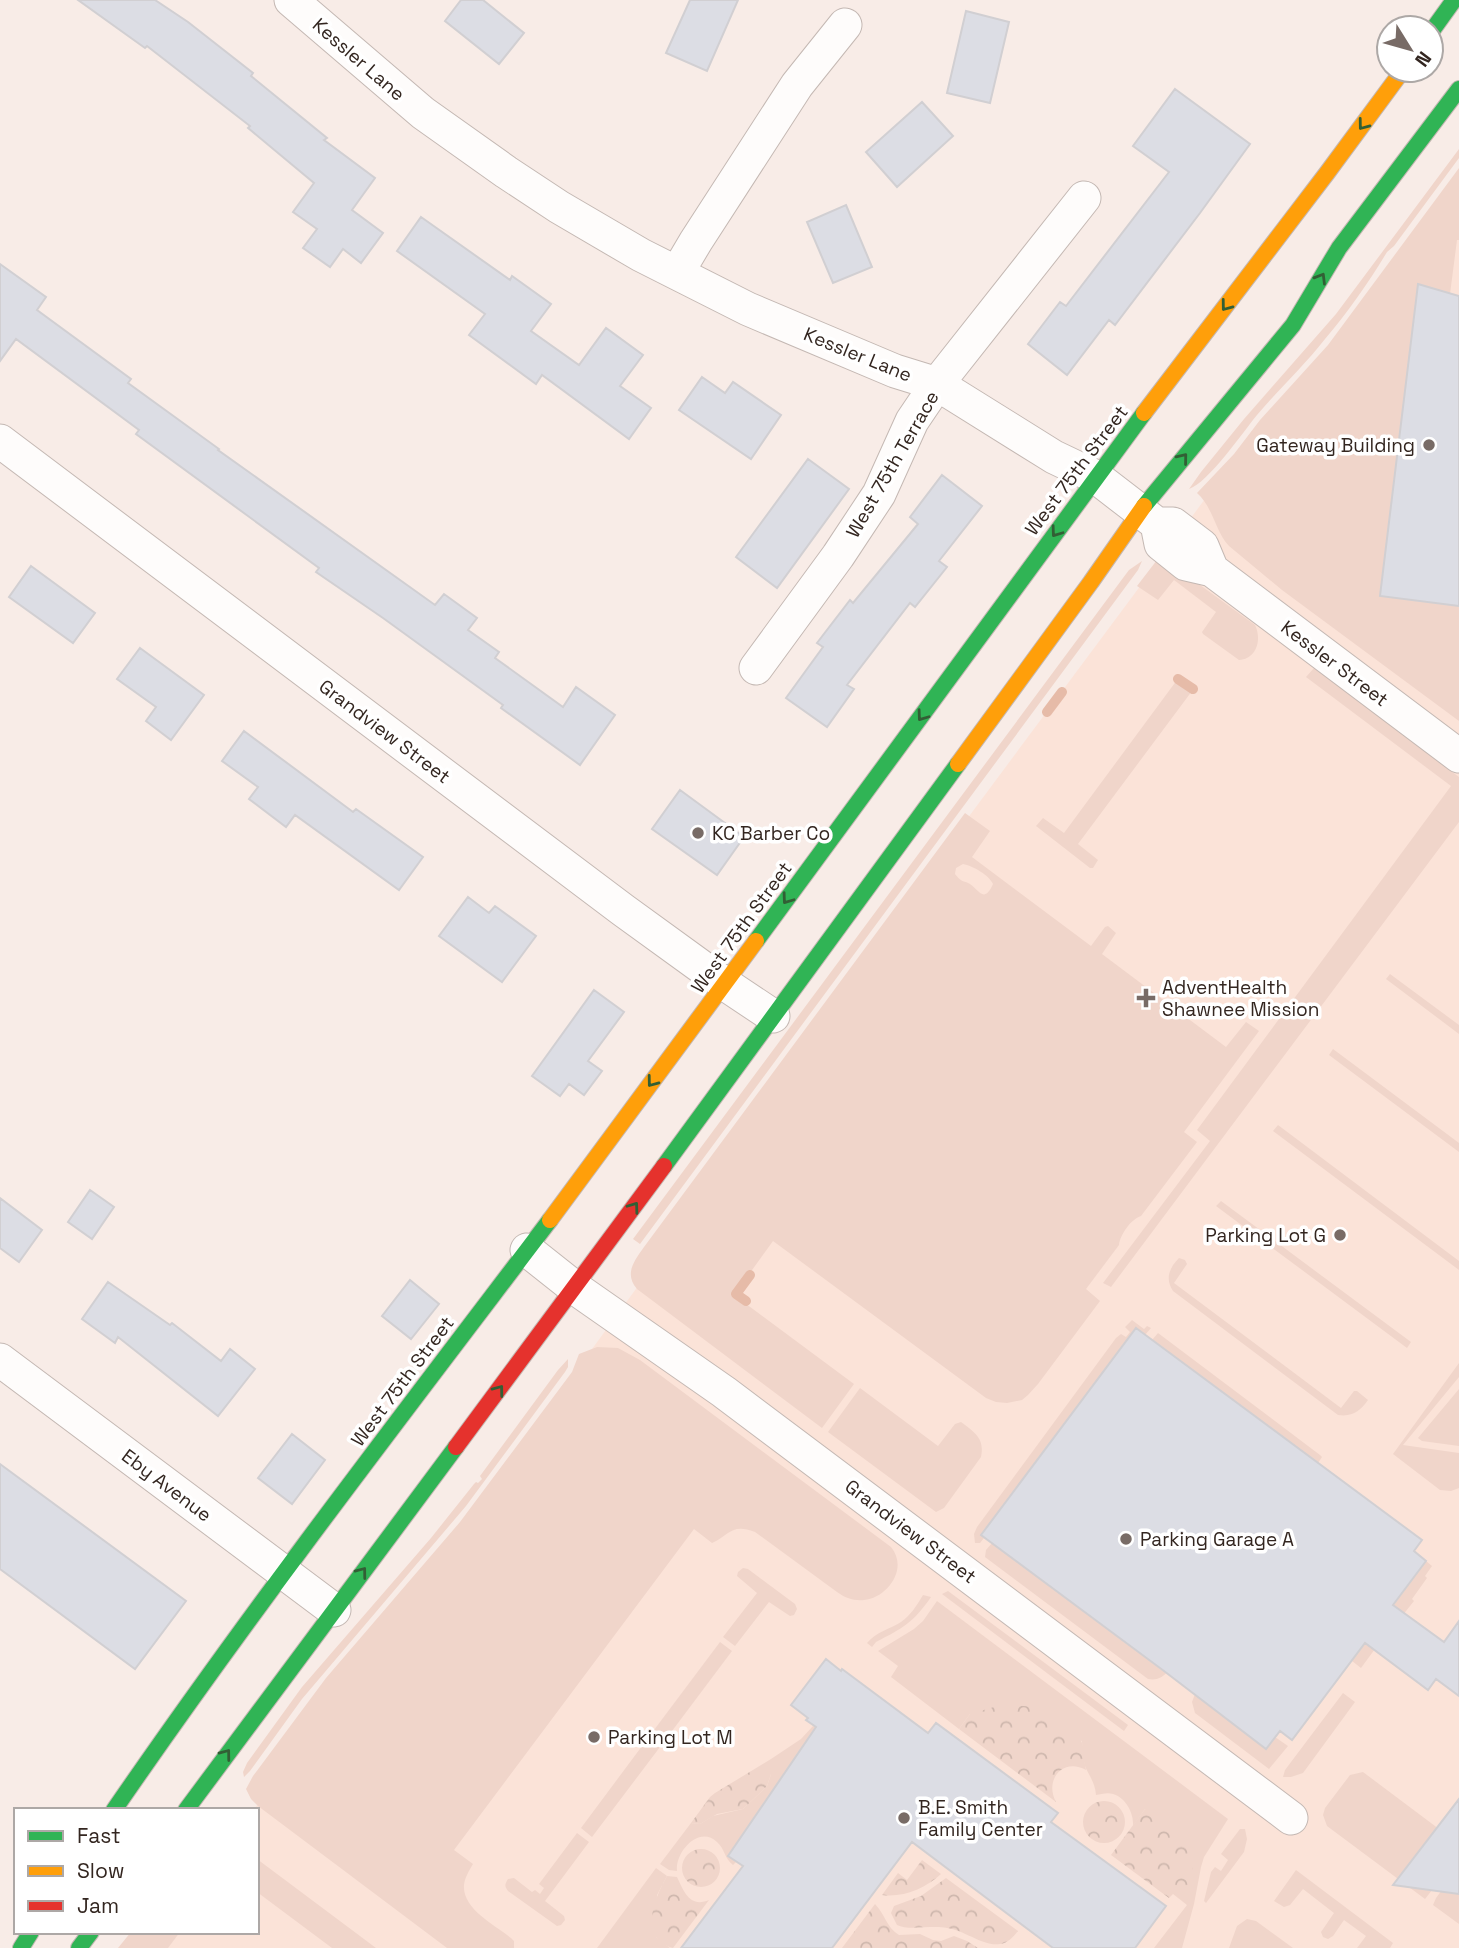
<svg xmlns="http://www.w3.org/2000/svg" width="1459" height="1948" font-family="'Space Grotesk',sans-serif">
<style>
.built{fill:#fbe3d8}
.green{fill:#f0d5ca;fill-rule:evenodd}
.park{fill:url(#park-crowns)}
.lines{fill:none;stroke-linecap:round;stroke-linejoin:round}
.stream{stroke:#e6bba8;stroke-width:10}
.building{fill:#dcdde4;stroke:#d1cfd2;stroke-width:2}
.street-casing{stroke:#c4b8b3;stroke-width:35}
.fast-casing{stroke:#c4b8b3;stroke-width:18}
.slow-casing{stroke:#c4b8b3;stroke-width:18}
.jam-casing{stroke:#c4b8b3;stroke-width:18}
.street{stroke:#fefcfb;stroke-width:33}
.fast{stroke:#30b455;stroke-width:16}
.slow{stroke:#ff9f0a;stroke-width:16}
.jam{stroke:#e5322d;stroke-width:16}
.oneway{stroke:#325f35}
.poi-dot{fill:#786b66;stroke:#fff;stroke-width:2.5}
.labels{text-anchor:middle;stroke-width:7;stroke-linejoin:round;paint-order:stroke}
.street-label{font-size:19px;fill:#332620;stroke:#fff}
.poi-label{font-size:19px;fill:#332620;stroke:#fff;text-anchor:start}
</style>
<defs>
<pattern id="park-crowns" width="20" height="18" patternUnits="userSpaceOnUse" patternTransform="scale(1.75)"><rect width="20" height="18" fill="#f0d5ca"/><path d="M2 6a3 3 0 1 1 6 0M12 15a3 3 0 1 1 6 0" fill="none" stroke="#ceb7ad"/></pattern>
</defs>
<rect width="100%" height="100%" fill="#f8ece7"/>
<!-- built -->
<path class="built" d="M1459,173V1948H134L147,1932H257V1810H253L266,1795L641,1282L648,1248L1260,425L1330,347Z"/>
<!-- green -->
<path class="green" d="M1459,149V158L1394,246L1387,252C1369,282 1348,312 1325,339C1304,366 1279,389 1257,415C1243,432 1208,483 1189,489L1201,472L1244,419L1336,314Z
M1459,168V240H1457L1450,294L1418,285L1380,596L1459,606V721L1282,590L1229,546C1215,531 1213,507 1197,493L1234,454L1260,420L1328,345Z
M1157,560L1174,566L1255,625C1262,639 1257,659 1239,660L1203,634L1202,632L1216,612L1174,580L1158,600L1137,586Z
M1142,561L1138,570L640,1244L633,1239L1123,578L1129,570Z
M1314,668L1459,777V822L1111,1287L1103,1283L1210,1141L1197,1130L1451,786L1306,677Z
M1177,680L1192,691L1078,844L1098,860L1093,868H1090L1036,826L1043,818L1064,833Z
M965,813L990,831L972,857L1091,946L1105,927L1108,926L1116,933L1102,954L1226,1047L1246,1022L1259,1031L1184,1132L1197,1142L1141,1216C1131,1219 1120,1235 1119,1245L1086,1289L1100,1301L1038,1384L1028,1395L1022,1400L1007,1403L996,1402L986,1398L773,1241L734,1295L854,1384L822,1428L637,1289C624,1274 634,1261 644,1247ZM963,864C973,866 989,875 993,884C984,904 979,890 970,884C963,880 962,883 955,874L956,868Z
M1390,974L1459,1025V1034L1386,979Z
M1333,1049L1459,1143V1152L1329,1055Z
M1278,1125L1459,1261V1270L1273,1131Z
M1221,1201L1411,1342L1407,1348L1216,1206Z
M1179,1258L1185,1260L1187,1264L1174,1283L1341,1408L1354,1391H1357L1368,1400C1360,1411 1353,1417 1338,1415L1173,1291C1165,1279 1169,1268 1179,1258Z
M1132,1320L1144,1329L1147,1326L1151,1328L1145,1335L1136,1329L981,1535L984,1538L980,1543H975L974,1534L977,1527L1116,1338L1121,1334L1126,1337L1130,1332L1125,1327Z
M1158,1333L1320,1455L1322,1457L1318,1463L1152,1340Z
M597,1347L618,1348L640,1360L891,1547C909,1569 887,1598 864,1600C854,1601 845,1598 837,1592L755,1532C731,1523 730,1535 712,1543L694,1529L454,1850L473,1864C469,1871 465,1877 464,1885C462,1909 495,1925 511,1938L514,1941V1948H447L258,1806L251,1799L246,1789L253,1776L326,1678L460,1522L572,1372L579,1354Z
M568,1359V1367L565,1372L466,1506L302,1699L250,1771L244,1777L243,1772L247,1763L302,1687L431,1538L474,1484L476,1482L478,1483L482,1479L480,1476L558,1370Z
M1459,1363V1377L1403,1445L1459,1453V1488L1451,1491L1440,1490L1393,1454Z
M860,1388L938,1446L955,1424L961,1422C974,1432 985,1438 981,1457L944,1508L936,1512L828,1432Z
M1459,1389V1446L1422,1441L1418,1438Z
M992,1543L1163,1671L1175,1656L1178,1658C1169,1669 1164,1682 1148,1679L985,1557L986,1550Z
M1426,1561L1432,1566L1425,1576L1427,1578L1412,1599L1414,1601L1402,1616L1400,1615L1361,1668L1352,1661Z
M743,1568L748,1569L795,1604L797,1609L794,1615L790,1616L769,1602L735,1646L723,1637L757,1593L737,1576L738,1572Z
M948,1591L1128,1725L1124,1731L942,1594Z
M923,1595L931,1597C913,1623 903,1628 876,1642L872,1647L867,1643C876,1632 890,1629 901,1622C911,1615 917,1605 923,1595Z
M937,1601L1228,1819L1204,1857L1201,1867L1194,1904L1182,1948H1154L1187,1905L1145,1809L1133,1826C1134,1813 1126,1798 1113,1794C1108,1792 1101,1794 1096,1795C1095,1782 1089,1776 1085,1766C1083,1758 1082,1750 1082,1741L970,1714L959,1729L891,1677L898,1666L878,1651L914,1629L923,1621Z
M720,1642L732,1651L666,1739L654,1730Z
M1343,1693L1355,1702L1303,1773L1291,1777H1283L1285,1770Z
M1195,1694L1266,1749L1275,1737L1288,1746L1269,1769L1195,1713L1192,1702Z
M813,1726L816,1727L728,1856L736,1862L733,1865C724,1858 725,1849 717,1842C699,1825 675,1852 677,1871L669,1870L660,1864L691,1823L700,1824L713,1816L743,1809L767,1786L771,1774V1759L801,1739Z
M651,1734L663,1743L592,1837L581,1828Z
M1363,1772L1459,1844V1856L1425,1899L1327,1826L1323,1815L1325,1808L1350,1775Z
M1240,1829H1245L1247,1839L1244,1852L1206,1903L1204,1901L1211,1872L1215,1867L1221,1871L1228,1860L1221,1854Z
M577,1833L589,1842L545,1901L564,1916L565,1920L561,1925L557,1926L508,1891C504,1886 505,1884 508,1879L514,1878L532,1892L535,1890L540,1894L544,1888L539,1884Z
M257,1859L376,1948H332L257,1892Z
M1459,1867V1924L1433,1905L1436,1898Z
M656,1868L667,1876L657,1895L656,1937L670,1948H597Z
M1296,1870L1393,1943L1390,1948H1357L1366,1936L1344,1920L1333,1936L1328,1939L1323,1937L1321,1932L1334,1913L1303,1889L1290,1905L1284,1907L1274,1901Z
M1247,1919L1256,1921L1293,1948H1229L1237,1926Z
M131,1932H180L168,1948H118Z"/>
<!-- park -->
<path class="park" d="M1001,1705C1034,1706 1041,1706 1067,1726C1072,1731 1080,1736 1082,1743C1084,1750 1084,1761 1086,1770C1063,1757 1044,1780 1056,1802L959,1729L970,1714Z
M771,1759V1774L767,1786L743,1809L717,1814L700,1824L691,1823L710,1797L715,1793Z
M1083 1822a21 21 0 1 1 42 0a21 21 0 1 1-42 0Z
M1145,1809C1187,1840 1202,1849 1187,1905L1173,1894L1169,1898L1111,1855Z
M682 1868a19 19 0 1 1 38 0a19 19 0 1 1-38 0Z
M922,1860L941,1874C926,1888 903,1898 882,1895L898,1873L907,1880Z
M667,1876L677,1877C684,1892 690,1908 709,1900L673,1948C638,1938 654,1899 667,1876Z
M946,1878L1018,1931C1013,1937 1008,1943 1000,1944C984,1947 964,1930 947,1928C931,1925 908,1931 897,1925L891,1913L894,1906L921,1896Z
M875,1904C885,1914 886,1927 899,1935L920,1934L933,1940L941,1941L954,1936L967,1941L978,1948H842Z"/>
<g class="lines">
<!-- stream -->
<path class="stream" d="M1178,679L1193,689
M1047,712L1062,692
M746,1301L736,1294L750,1275"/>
</g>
<!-- building -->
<path class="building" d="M78,0H155L188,22L253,73L251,76L327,138L324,140L375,178L352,210L383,233L361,263L343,249L330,267L303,248L317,229L293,212L314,183L248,128L250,126L147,46L145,48Z
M461,0H483L524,33L499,64L445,21Z
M690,0H738L707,71L666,53Z
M966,11L1009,22L990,103L947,93Z
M1175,89L1250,144L1200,213L1115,325L1109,320L1067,375L1028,344L1060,302L1066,306L1169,172L1133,146Z
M922,102L953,136L897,187L866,152Z
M846,205L872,267L833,283L807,222Z
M421,217L510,280L512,276L551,304L531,331L579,365L606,328L643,355L620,386L651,408L629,439L542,375L536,384L469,335L485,314L397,251Z
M0,264L46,297L37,310L131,379L128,383L219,449L218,450L435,605L444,594L477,618L468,630L499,652L495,658L563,707L576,687L615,715L580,765L501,708L503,705L383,618L316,572L319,568L136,434L139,430L16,339L0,361Z
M1418,284L1459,296V606L1380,596Z
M702,377L725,393L733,382L781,415L751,459L679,410Z
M808,459L849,489L777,588L736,557Z
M942,475L982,506L939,561L947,567L915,607L910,603L847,685L854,689L827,727L786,698L823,647L817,643L850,600L853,603L918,524L910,517Z
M31,566L95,613L73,643L9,597Z
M140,648L204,695L171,740L146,721L156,707L117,679Z
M244,731L353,812L356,809L423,857L399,890L295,815L286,827L249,799L258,787L222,761Z
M680,790L744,837L717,875L652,829Z
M468,897L489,913L495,906L536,936L502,982L439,936Z
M594,990L624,1012L588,1061L602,1071L584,1095L569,1084L560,1096L532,1076Z
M90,1190L114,1207L92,1239L68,1222Z
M0,1198L42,1230L19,1262L0,1248Z
M410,1280L439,1304L411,1339L382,1316Z
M108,1282L170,1325L172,1323L221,1361L230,1349L255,1369L218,1416L118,1337L115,1343L82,1319Z
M1136,1328L1422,1540L1414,1551L1426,1561L1393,1605L1444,1642L1459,1621V1696L1436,1679L1428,1690L1365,1643L1292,1740L1280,1731L1266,1749L1164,1671L981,1535Z
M292,1434L325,1460L292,1504L258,1478Z
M0,1464L186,1601L135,1669L0,1569Z
M826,1659L841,1671L842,1669L928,1733L936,1723L1058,1813L1051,1822L1166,1906L1135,1948H1053L912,1842L832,1948H681L743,1866L728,1856L816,1727L806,1720L808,1718L791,1705Z
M1459,1799V1894L1393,1885Z"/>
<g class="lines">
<defs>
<path id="street" d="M291,0L423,113L506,172L559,207L641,255L748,309L895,371L937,384L1054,457L1096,477L1157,524H1173L1202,546L1212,570
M677,273L696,241L797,85L845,25
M0,441L623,910L725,984L773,1016
M1157,524L1161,544L1186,564L1212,570L1459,756
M756,668L838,556L879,494L912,421L937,384L1084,198
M527,1250L575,1288L724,1392L1291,1818
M0,1360L334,1610"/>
<path id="fast" d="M1431,32L1454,0
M1144,506L1293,325L1339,248L1459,89
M756,941L1144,413
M664,1166L958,764
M114,1810C253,1608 402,1415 550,1220
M186,1810L456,1447
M21,1948L31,1932
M79,1948L91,1932"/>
<path id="slow" d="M1144,413L1327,173L1403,70
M958,764L1091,582L1144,506
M550,1220L756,941"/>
<path id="jam" d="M456,1447L664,1166"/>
</defs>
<!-- street casing -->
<use href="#street" class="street-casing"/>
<!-- fast casing -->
<use href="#fast" class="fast-casing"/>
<!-- slow casing -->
<use href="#slow" class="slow-casing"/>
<!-- jam casing -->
<use href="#jam" class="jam-casing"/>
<!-- street -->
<use href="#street" class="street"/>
<!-- fast -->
<use href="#fast" class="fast"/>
<!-- slow -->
<use href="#slow" class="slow"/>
<!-- jam -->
<use href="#jam" class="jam"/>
</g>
<!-- one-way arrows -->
<defs><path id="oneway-chevron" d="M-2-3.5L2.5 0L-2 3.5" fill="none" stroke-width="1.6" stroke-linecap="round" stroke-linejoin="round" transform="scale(1.75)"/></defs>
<g class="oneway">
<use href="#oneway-chevron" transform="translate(1363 125) rotate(127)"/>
<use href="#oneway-chevron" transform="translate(1321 278) rotate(-59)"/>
<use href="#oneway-chevron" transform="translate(1226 306) rotate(127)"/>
<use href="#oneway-chevron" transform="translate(1183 458) rotate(-51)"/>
<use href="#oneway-chevron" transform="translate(1056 532) rotate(126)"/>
<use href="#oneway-chevron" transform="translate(922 716) rotate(126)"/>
<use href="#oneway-chevron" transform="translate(787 899) rotate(126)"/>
<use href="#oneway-chevron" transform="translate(652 1082) rotate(127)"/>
<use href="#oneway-chevron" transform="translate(634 1207) rotate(-54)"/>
<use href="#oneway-chevron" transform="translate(499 1390) rotate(-53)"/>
<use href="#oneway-chevron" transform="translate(362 1572) rotate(-53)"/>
<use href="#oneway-chevron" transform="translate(226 1754) rotate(-53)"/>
</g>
<!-- markers -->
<g class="poi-dot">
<circle cx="1429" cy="445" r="7"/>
<circle cx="698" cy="833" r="7"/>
<path d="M1142.5 987.5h7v7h7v7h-7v7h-7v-7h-7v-7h7z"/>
<circle cx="1340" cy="1235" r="7"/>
<circle cx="1126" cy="1539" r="7"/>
<circle cx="594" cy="1737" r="7"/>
<circle cx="904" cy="1818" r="7"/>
</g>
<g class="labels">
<!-- street labels -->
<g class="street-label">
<text transform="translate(359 59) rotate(41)" y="7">Kessler Lane</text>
<text transform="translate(858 354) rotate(22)" y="7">Kessler Lane</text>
<text transform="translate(892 464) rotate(-60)" y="7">West 75th Terrace</text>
<text transform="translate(1076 470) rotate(-53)" y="7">West 75th Street</text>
<text transform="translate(1335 663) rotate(37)" y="7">Kessler Street</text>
<text transform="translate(385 731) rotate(37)" y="7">Grandview Street</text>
<text transform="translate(741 927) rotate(-54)" y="7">West 75th Street</text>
<text transform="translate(402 1381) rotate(-53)" y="7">West 75th Street</text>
<text transform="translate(167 1485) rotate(37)" y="7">Eby Avenue</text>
<text transform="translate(911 1531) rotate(37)" y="7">Grandview Street</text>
</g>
<!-- poi labels -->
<g class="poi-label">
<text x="1415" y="452" text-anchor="end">Gateway Building</text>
<text x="712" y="840">KC Barber Co</text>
<text x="1162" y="994">AdventHealth<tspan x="1162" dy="22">Shawnee Mission</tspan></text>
<text x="1326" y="1242" text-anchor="end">Parking Lot G</text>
<text x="1140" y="1546">Parking Garage A</text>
<text x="608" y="1744">Parking Lot M</text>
<text x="918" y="1814">B.E. Smith<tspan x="918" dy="22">Family Center</tspan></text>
</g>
</g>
<!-- legend -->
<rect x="14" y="1808" width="245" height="126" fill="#ffffff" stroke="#ada8a6" stroke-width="2"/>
<rect x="28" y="1831" width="35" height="10" fill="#30b455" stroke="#ada8a6" stroke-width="2"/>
<text x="77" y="1843" font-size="21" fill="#332620">Fast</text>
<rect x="28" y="1866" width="35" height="10" fill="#ff9f0a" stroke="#ada8a6" stroke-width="2"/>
<text x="77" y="1878" font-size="21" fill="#332620">Slow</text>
<rect x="28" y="1901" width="35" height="10" fill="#e5322d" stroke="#ada8a6" stroke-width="2"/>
<text x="77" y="1913" font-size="21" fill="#332620">Jam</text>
<!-- north arrow -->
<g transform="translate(1410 49) rotate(127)"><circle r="33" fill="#ffffff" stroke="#ada8a6" stroke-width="2"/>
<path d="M0-5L12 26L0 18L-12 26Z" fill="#786b66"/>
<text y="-10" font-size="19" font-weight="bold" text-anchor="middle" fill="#332620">N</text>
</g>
</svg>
